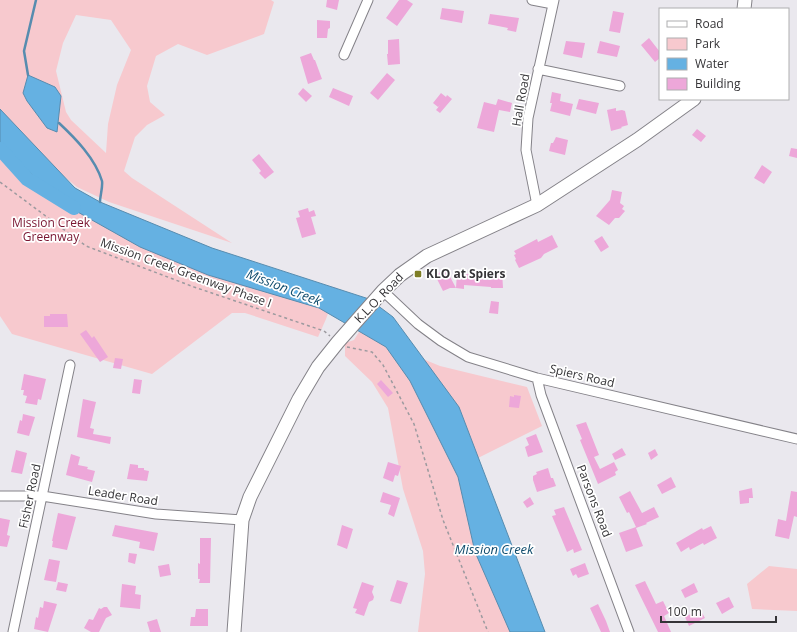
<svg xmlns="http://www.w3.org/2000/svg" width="797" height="632" font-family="'Open Sans',sans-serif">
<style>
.green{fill:#f7c9ce;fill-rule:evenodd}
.water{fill:#65b1e2;stroke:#578caf}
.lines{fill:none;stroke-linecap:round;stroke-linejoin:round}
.stream{stroke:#578caf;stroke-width:2.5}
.river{stroke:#65b1e2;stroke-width:14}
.building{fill:#eda7d9}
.minor-casing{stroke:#848288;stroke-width:11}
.secondary-casing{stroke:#848288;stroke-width:15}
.path{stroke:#9c9a9f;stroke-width:1.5;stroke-dasharray:3 3;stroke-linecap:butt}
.minor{stroke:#fff;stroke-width:9}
.secondary{stroke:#fff;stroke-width:13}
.poi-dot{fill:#7e7e26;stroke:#fff;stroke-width:1.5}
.labels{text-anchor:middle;stroke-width:3.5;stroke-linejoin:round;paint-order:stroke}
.street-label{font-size:12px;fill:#353437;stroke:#fff}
.park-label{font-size:12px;fill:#791531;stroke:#fff}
.poi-label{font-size:12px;font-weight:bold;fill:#353437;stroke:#fff;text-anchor:start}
.water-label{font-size:13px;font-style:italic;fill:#104c6d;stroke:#fff}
</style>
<rect width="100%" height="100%" fill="#eae8ee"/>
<!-- green -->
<path class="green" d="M0,0H271L274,2L264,34L207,55L178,44L156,56L147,86L150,102L165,115L147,125L135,137L124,171L132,178L232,243L109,202L77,187L49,164L0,114ZM76,15L111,20L131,50L117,85L108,124L106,153L71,120L66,112L56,71L63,43Z
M0,122L18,141L103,210L265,269L337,288L326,319L318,337L245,313H232L152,374L12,334L0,316Z
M369,316L423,359L440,366L527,387L542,426L464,465L538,632H418L425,574L423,551L403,489L388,408L372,382L345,356V343L354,340Z
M769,566L797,569V611L752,609L747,584Z"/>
<!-- water -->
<path class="water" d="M28,75L55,87L61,96L57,132L47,128L27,101L23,93Z
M0,109L75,188L100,202L212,248L369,299L393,317L459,407L545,632H510L475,552L458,477L410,381L386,347L319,308L208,275L140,247L67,206L0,146Z"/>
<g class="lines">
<!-- stream -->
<path class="stream" d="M28,75L24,51L36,0
M59,123C75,138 95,158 102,181C103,187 100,196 100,202"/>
<!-- river -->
<path class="river" d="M0,149L27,179L74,208"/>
</g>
<!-- building -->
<path class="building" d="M327,0H339L337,10L326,7Z
M399,0H407L413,4L397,26L386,18Z
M442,8L464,11L462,23L440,19Z
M613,11L624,13L620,33L609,31Z
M490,14L519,18L516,32L507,30L508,28L488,24Z
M317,20L330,21V28L328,29L327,38H317Z
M649,38L660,52V58L655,62L641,45Z
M399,39L400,64L388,65L387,54H388V40Z
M566,41L585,43L582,58L563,54Z
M600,41L620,46L617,57L597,53Z
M311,53L314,60H315L322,79L308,84L300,57Z
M387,73L395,80L378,100L370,93Z
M303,88L312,96L306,102L298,94Z
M333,88L353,96L349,106L329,97Z
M552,92L561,94L560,101L573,104L570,116L550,111L552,103H550Z
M441,93L446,97L447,95L452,99L440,113L436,110L440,105L438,107L433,103Z
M498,99L512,103L510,112L499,110L494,132L477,128L484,102L496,105Z
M579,99L599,103L596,114L576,109Z
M616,108V111L622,110L625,111L628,125L621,127L622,128L611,131L607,110Z
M697,129L706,136L701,142L692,135Z
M556,137L568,140L565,155L549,151L551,143H553Z
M791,148L797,149V158L789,156Z
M259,154L274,172L265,179L259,173L261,171L252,160Z
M762,165L772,172L764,184L754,178Z
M612,190L622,192L620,203L624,206L622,209L625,211L619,218H615L609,225L596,216L610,200Z
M308,208L309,212L314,210L316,216L311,217L316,234L302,238L296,218L300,217L298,211Z
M552,235L558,247L544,254L541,258L519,268L515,260L516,259L514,255L516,254L514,251L537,239L538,242Z
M602,236L609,247L601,252L594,241Z
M446,269L456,288H450L443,291L435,275Z
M502,271L503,288H491V287L464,285V289L456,288L457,273L477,275V279L491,280V272Z
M491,301L499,302L498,314L489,313Z
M50,314H67L68,327H44V316H50Z
M86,330L92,338L94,336L108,357L100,362L80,334Z
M115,358L123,359L121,369L113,368Z
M24,374L46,379L41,400L38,399L37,405L25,403L27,396L23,395L24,390H21Z
M134,379L142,380L140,394L132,393Z
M381,380L393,393L388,397L377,384Z
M514,395L521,396L519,408L509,407L510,396L514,397Z
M83,399L96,402L90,428L94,429L93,434L111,437L110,444L77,437Z
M23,414L35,417L29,436L17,433L20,420L22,421Z
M586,422L599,455L594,457L600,469L614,462L618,470L615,472L616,475L598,484L580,440L582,439L576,425Z
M536,434L543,452L528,457L525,447L529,445L526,438Z
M622,448L626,455L615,460L612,454Z
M655,449L658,455L651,460L648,453Z
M16,450L27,453L22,474L11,472Z
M71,454L80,457L78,465L88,467L87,469L95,471L92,482L66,475Z
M388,462L401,466L398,476L395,475L393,482L383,478Z
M130,464L138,465V468H144V470L149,471L147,481L127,479Z
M548,468L551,478H553L556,486L537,492L533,480V476L537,474L536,472Z
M671,477L676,487L662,494L657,485Z
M752,488L753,498H749V503L740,504L739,491Z
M630,491L642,513L654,507L659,517L646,523L647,524L636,528L643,546L626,552L619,533L636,527L629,512L627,513L619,497Z
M791,491L797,492V517L794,516L789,539L775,536L778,519L786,521Z
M383,492L400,498L394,517L388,514L391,505L380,502Z
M530,497L534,504L527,508L523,502Z
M564,507L582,550L574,553L573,549L567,552L552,516L556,515L554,510Z
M58,513L76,517L67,550L52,547L53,541H52Z
M0,518L10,520L7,535L10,536L7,547L0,546Z
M115,525L158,533L154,551L139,548L140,542L112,536Z
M342,525L353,529L347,549L337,545Z
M711,526L717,538L704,545L703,543L690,550L689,547L681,552L676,543L702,528L703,530Z
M200,538H211L210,583H199L200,579H198V563L200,564Z
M129,553L137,554L135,564L128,562Z
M49,559L60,561L56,582L44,580Z
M585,563L589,574L578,578L576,574L573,576L570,569Z
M169,564L171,575L160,577L158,566Z
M397,580L408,583L401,604L390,601Z
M645,581L656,604L663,601L669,613L664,616L671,632H658L635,585Z
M58,582L68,584L66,592L56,590Z
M362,582L374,586L372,592L374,597L373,600L369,602L364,616L355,613L357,609L353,608Z
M694,583L698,592L685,598L681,590Z
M122,584L136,586L135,594L141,595L140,609L120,607Z
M729,597L734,607L722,614L716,603Z
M44,601L57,604L48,632L34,629L36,617L38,618L40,607L43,608Z
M598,604L606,621L610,632H601L590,608Z
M104,607H107L112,615L106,618L99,632H91L84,628L89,619L93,620L99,608L101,609Z
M196,609H208V626H190L191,617H195Z
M698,610L699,612L701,611L705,618L689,626L685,617Z
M157,619L161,632H150L147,622Z"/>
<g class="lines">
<defs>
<path id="minor" d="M532,0L553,4
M344,55L368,0
M538,69L620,86
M537,205L526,150L528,118L554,0
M383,291L418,324L441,341L468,357L537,378L797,439
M537,378L541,395L629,632
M0,496H42L156,514L242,520
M13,632L70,365"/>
<path id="secondary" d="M744,9L745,0
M234,632L242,520L250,497L299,399L318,367L338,342L383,291L400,275L427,256L537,205L637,140L694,99"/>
</defs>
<!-- minor casing -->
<use href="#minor" class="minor-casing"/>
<!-- secondary casing -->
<use href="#secondary" class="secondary-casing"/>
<!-- path -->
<path class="path" d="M0,182L86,246L194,287L324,331L330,336
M347,347L372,352L383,365L414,424L443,520L488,632"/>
<!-- minor -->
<use href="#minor" class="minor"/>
<!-- secondary -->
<use href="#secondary" class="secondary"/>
</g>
<!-- markers -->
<rect class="poi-dot" x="414" y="270" width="8" height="8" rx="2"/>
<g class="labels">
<!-- street labels -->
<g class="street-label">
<text transform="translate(521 100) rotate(-80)" y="4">Hall Road</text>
<text transform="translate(186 273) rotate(20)" y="4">Mission Creek Greenway Phase I</text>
<text transform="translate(379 298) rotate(-46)" y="4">K.L.O. Road</text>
<text transform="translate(582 376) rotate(13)" y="4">Spiers Road</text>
<text transform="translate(30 496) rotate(-78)" y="4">Fisher Road</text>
<text transform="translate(123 496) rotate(9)" y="4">Leader Road</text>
<text transform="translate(594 501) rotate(69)" y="4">Parsons Road</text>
</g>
<!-- park labels -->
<g class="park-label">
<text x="51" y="227">Mission Creek<tspan x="51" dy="14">Greenway</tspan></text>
</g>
<!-- poi labels -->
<g class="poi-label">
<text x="426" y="278">KLO at Spiers</text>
</g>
<!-- water labels -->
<g class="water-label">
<text transform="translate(284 287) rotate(21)" y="5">Mission Creek</text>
<text x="494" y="554">Mission Creek</text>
</g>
</g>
<!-- legend -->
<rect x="659" y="8" width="130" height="92" fill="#ffffff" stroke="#aeaeaf"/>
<rect x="667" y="21" width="20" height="6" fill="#ffffff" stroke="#aeaeaf"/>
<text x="695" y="28" font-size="12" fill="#353437">Road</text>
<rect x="667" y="38" width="20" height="12" fill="#f7c9ce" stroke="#aeaeaf"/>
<text x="695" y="48" font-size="12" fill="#353437">Park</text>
<rect x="667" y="58" width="20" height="12" fill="#65b1e2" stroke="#aeaeaf"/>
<text x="695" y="68" font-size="12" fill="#353437">Water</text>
<rect x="667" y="78" width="20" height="12" fill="#eda7d9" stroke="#aeaeaf"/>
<text x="695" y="88" font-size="12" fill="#353437">Building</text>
<!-- scale -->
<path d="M661 616v6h115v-6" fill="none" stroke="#353437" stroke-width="2"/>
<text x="667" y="616" font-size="12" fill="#353437" stroke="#ffffff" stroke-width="3" paint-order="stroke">100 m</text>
</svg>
